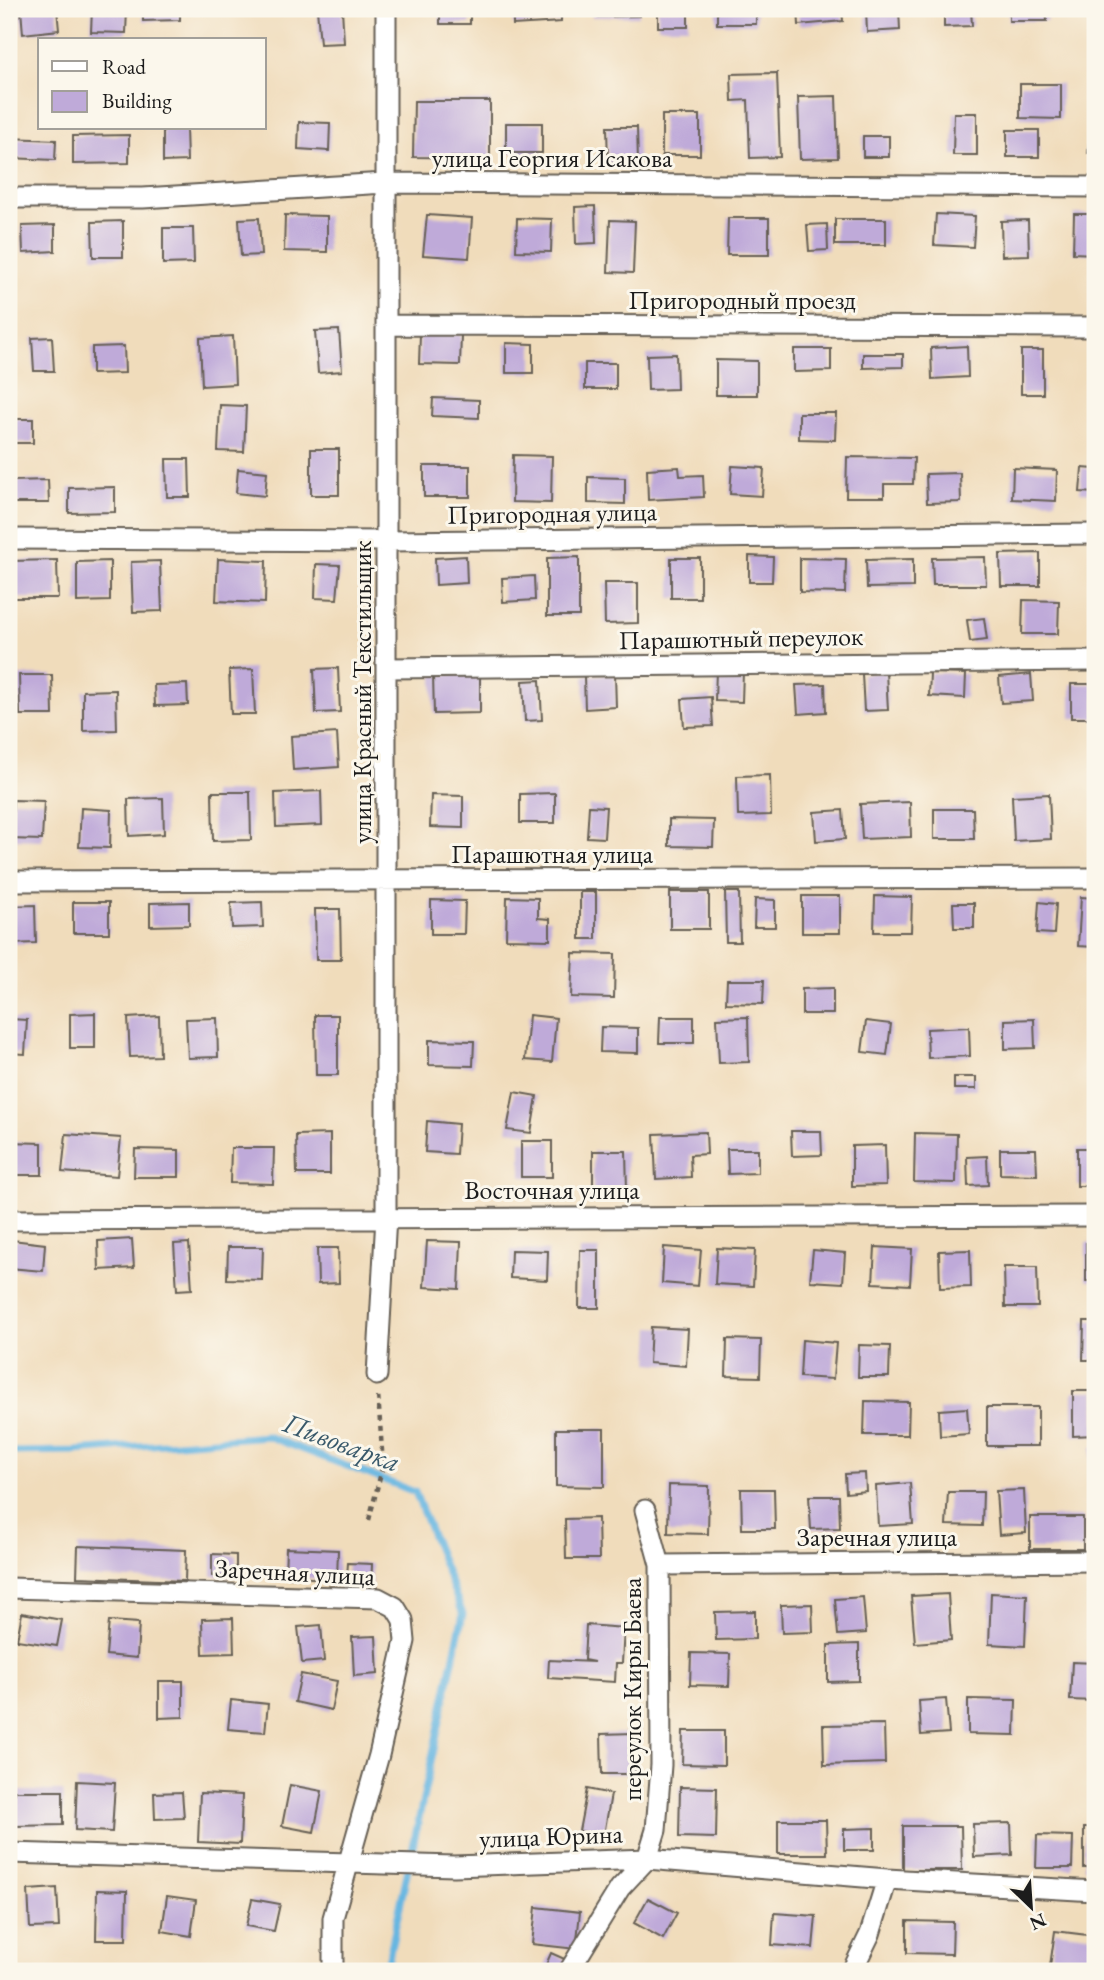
<svg xmlns="http://www.w3.org/2000/svg" width="1104" height="1980" font-family="'EB Garamond',serif">
<style>
.lines{fill:none;stroke-linecap:round;stroke-linejoin:round}
.stream{stroke:#66b6e1;stroke-width:7}
.building{fill:#bfaad9}
.street-casing{stroke:#665f54;stroke-width:23}
.path{stroke:#665f54;stroke-width:4.5;stroke-dasharray:5 5;stroke-linecap:butt}
.street{stroke:#fff;stroke-width:19}
.labels{text-anchor:middle;stroke-width:6;stroke-linejoin:round;paint-order:stroke}
.street-label{font-size:26px;fill:#1c1c1c;stroke:#fbf7ec}
.water-label{font-size:28px;font-style:italic;fill:#3a5a6b;stroke:#fbf7ec}
</style>
<rect width="100%" height="100%" fill="#fbf7ec"/>
<filter id="ink" filterUnits="userSpaceOnUse"><feTurbulence type="fractalNoise" baseFrequency=".0143" numOctaves="2"/><feDisplacementMap in="SourceGraphic" scale="14" xChannelSelector="R" yChannelSelector="G"/><feConvolveMatrix kernelMatrix="1 2 1 2 8 2 1 2 1" color-interpolation-filters="sRGB"/></filter>
<filter id="wash" filterUnits="userSpaceOnUse"><feTurbulence type="fractalNoise" baseFrequency=".00686" numOctaves="4" result="noise"/><feDisplacementMap in="SourceGraphic" scale="28" xChannelSelector="R" yChannelSelector="G"/><feGaussianBlur stdDeviation="1.57" result="paint"/><feColorMatrix in="noise" values="0 0 0 0 0 0 0 0 0 0 0 0 0 0 0 0 0 1.4 0 .05"/><feComposite in="paint" operator="in"/></filter>
<g filter="url(#wash)">
<rect width="100%" height="100%" fill="#f0dcbb"/>
<g class="lines">
<!-- stream -->
<path class="stream" d="M9,1452L75,1451L267,1436L415,1492L463,1614L386,1971"/>
</g>
<g id="blocks">
<!-- building -->
<path class="building" d="M21,9H57L59,30L23,34Z
M92,9H127L126,33L91,32Z
M143,9H180V20L143,21Z
M317,9H342L344,43L320,44Z
M440,9H470V24H440Z
M513,9H561V22L513,25Z
M592,9H639V16L592,17Z
M658,9H688V27H658Z
M717,9H756V24H717Z
M798,9H842L843,21L799,25Z
M866,9H899L900,30L867,32Z
M944,9H971L972,26L944,27Z
M1009,9H1046L1047,21H1009Z
M777,73L780,157L750,158L748,100L732,101L731,74Z
M1020,84H1061V119L1020,118Z
M836,96L838,158L800,159L798,97Z
M414,101H490V158L413,157Z
M954,113H977V155H953Z
M662,115H700V155H662Z
M1091,119L1095,120V153H1088Z
M299,122L330,123L329,151L298,149Z
M506,123H542V153H506Z
M607,127H637L638,162L608,163Z
M163,128H186L187,161L163,162Z
M1007,130H1039V157H1007Z
M129,135V163L73,164V136Z
M863,136H889V157H863Z
M9,138L56,140L55,160L9,158Z
M595,206L596,243L576,244L575,207Z
M936,214L975,216L973,247L934,245Z
M1074,214H1095V254L1073,253Z
M285,215L327,216V252L284,251Z
M427,215L472,218L469,258L423,255Z
M259,218L261,255L241,256L239,219Z
M517,218L552,219L551,252L516,251Z
M728,218H769V255H727Z
M835,219H886V245H835Z
M610,220L635,221L633,273L608,272Z
M1028,220L1029,255L1002,256L1001,221Z
M123,221V257H93L92,222Z
M827,224L828,250L809,251L807,225Z
M55,225V251L23,253L22,226Z
M163,228H193L194,263L163,264Z
M339,330L342,371L318,373L315,331Z
M420,334L461,335L460,365L419,364Z
M233,336L235,384L202,386L200,338Z
M52,337L54,371H34L32,338Z
M506,343L533,344V373H506Z
M124,346L125,373L92,374V347Z
M967,346L968,377L932,379L931,348Z
M794,349H831V371L794,372Z
M1021,350H1043V394H1021Z
M676,354L677,389L648,390L647,355Z
M863,354H903V367L863,368Z
M716,360L757,361V395H716Z
M585,363H616V389H585Z
M433,398L479,400V418L432,416Z
M220,405L246,406L244,452L218,451Z
M799,413H836L835,440L799,439Z
M9,419H33V443H9Z
M311,449H339V495H311Z
M513,455L552,456L551,503L512,502Z
M847,457L914,458L913,484H884V497H846Z
M166,459H189L190,497H167Z
M424,466H470V497H424Z
M732,466L764,468L762,496L730,494Z
M679,467L680,476L703,475L704,497L648,500L647,469Z
M1013,468L1057,470L1056,501L1012,499Z
M1082,468L1095,469V493L1080,492Z
M238,469L267,472L265,496L236,493Z
M960,473L961,502L927,503L926,474Z
M588,477L625,478V504L588,503Z
M48,480L49,503H12L11,481Z
M115,487V512L69,513V488Z
M1040,553V586H1001L1000,554Z
M466,556L467,583L436,585L435,558Z
M749,556L773,557L772,582H749Z
M579,557V616H547V558Z
M985,557L986,585H933L932,558Z
M671,558H700V598H671Z
M800,558L846,559L845,593L800,592Z
M218,559L266,561L265,603L216,601Z
M913,559V587L867,588L866,560Z
M57,560L58,598H9V561Z
M110,561V601L77,602V562Z
M160,561L162,611L133,612L131,562Z
M316,564L340,565L337,599L315,598Z
M534,576L535,600L503,602L502,578Z
M604,583H638V623L605,624Z
M1023,600L1059,601L1058,634H1022Z
M984,618L987,640L970,642L967,620Z
M338,668L340,712L316,713L314,669Z
M253,669L255,714H231L229,670Z
M716,670L743,671L742,702L715,701Z
M886,672L888,710L864,711L862,674Z
M930,673L966,674L965,698L929,696Z
M480,674V713L434,714L433,675Z
M615,674L616,707L585,709L584,676Z
M1031,674L1033,701L1001,703L999,677Z
M19,675H52L53,715H20Z
M540,680L542,720L525,721L523,681Z
M187,684L188,705L155,706L154,685Z
M825,684L826,712L798,714L796,685Z
M1071,684H1095V718H1071Z
M116,690L117,730L83,731V691Z
M711,697L713,726L684,727L682,699Z
M337,733L339,767L293,770L291,736Z
M770,775L771,815L738,816L737,776Z
M321,791L322,825L276,827L275,793Z
M212,792H250L251,840L213,841Z
M555,793V823H520V794Z
M1049,794L1051,839L1014,841L1012,796Z
M431,795L463,796V828L430,827Z
M163,798L164,834L129,836L128,799Z
M13,800L44,801L42,840L11,839Z
M910,802L911,837L862,839L860,804Z
M589,806L606,807L604,838L587,837Z
M81,808L111,810L110,848L79,847Z
M934,809H973L974,839H934Z
M843,810L845,839L816,841L814,812Z
M669,819L714,820L713,847L669,846Z
M580,892H596V939H580Z
M670,892H709V929H670Z
M725,892H739L740,942H726Z
M802,896H840V933H802Z
M875,896L912,897L911,932H874Z
M507,897L538,898V918L550,919V940L506,939Z
M1081,897L1095,898V947L1078,946Z
M755,899L775,900V927H754Z
M431,900L465,901L464,934H431Z
M73,902H109V933H73Z
M189,902V925L150,926V903Z
M262,902L263,927L232,928L231,903Z
M1039,902L1056,904L1054,934L1037,933Z
M953,903H974V928H954Z
M35,905L36,943L9,944V906Z
M315,909H340L341,960H316Z
M573,953L615,954L614,998L571,997Z
M727,980H764L763,1004L726,1003Z
M833,988V1014H802V989Z
M95,1013V1048H70V1014Z
M315,1015H338V1075H316Z
M529,1015L556,1018L552,1062L525,1060Z
M159,1016L160,1056L130,1057L128,1018Z
M660,1017H694V1043H659Z
M748,1017L749,1062L719,1063L717,1018Z
M217,1018L218,1057L188,1058L186,1019Z
M1091,1018H1095V1054H1090Z
M9,1019L27,1020L25,1054L9,1053Z
M1034,1019L1035,1048L1005,1049V1020Z
M866,1021L891,1024L887,1055L862,1052Z
M601,1027L638,1028V1053L600,1052Z
M969,1027L970,1056L928,1058L927,1029Z
M429,1040L474,1041L473,1066L429,1065Z
M954,1077H976V1089H954Z
M514,1092L537,1096L531,1133L507,1130Z
M427,1121L458,1124L456,1154L425,1152Z
M791,1131H821L822,1155L792,1156Z
M706,1132L707,1154L690,1155L691,1177L656,1179L654,1134Z
M915,1133L957,1134L956,1183L914,1182Z
M66,1134L121,1138L117,1176L62,1172Z
M330,1134V1174H297L296,1135Z
M521,1141H552V1177H521Z
M9,1142L42,1143V1175H9Z
M885,1145L886,1185L852,1186V1146Z
M231,1148H274L273,1184L230,1183Z
M1077,1148H1095V1186H1077Z
M135,1149L179,1150V1177H134Z
M727,1149H758V1173L728,1174Z
M1000,1149H1036L1037,1175L1000,1174Z
M593,1151H626L627,1191H593Z
M987,1156L988,1185L968,1186L967,1157Z
M132,1239L134,1268L99,1270L98,1241Z
M12,1240L45,1244L43,1271L9,1268Z
M427,1241L461,1242L459,1289L424,1287Z
M189,1243L192,1289L177,1290L174,1244Z
M1086,1243H1095V1281H1086Z
M228,1247H263L262,1280L227,1279Z
M664,1247L701,1250L698,1286L662,1283Z
M875,1247L912,1249L910,1285L873,1283Z
M317,1248H338L339,1283L318,1284Z
M717,1248L755,1250L753,1286L715,1284Z
M511,1250L548,1251L547,1280L510,1278Z
M580,1250H599V1308H579Z
M813,1250L845,1253L843,1283L810,1281Z
M970,1250L971,1287L940,1288L939,1251Z
M1004,1267H1037L1038,1307H1005Z
M1084,1321H1095V1360H1083Z
M651,1327L688,1329L686,1366L649,1363Z
M727,1339L761,1340L760,1377L726,1376Z
M802,1340L836,1343L833,1379L800,1377Z
M859,1345L890,1346L889,1377H858Z
M1073,1391H1095V1435L1073,1436Z
M865,1401L909,1402L908,1435H864Z
M987,1407H1038V1446H987Z
M967,1408L969,1434L940,1436L939,1410Z
M556,1429H604V1487L556,1486Z
M1091,1447H1095V1497H1092Z
M865,1473L866,1491L846,1493L845,1474Z
M910,1483L913,1524L878,1526L876,1486Z
M669,1485L709,1486L708,1534L668,1533Z
M741,1489H774L775,1529H742Z
M1024,1490L1026,1533L999,1535L996,1491Z
M948,1492H983L982,1526L946,1525Z
M809,1496H839L840,1528L811,1529Z
M1030,1517H1083V1549H1030Z
M598,1518L599,1559H566L565,1519Z
M78,1546L186,1550L185,1581L77,1577Z
M286,1548L338,1550L337,1579L285,1577Z
M212,1554L236,1555V1577L212,1576Z
M348,1563L372,1564L371,1590L346,1589Z
M991,1593L1027,1595L1025,1646L989,1644Z
M948,1594L951,1640L915,1643L911,1596Z
M863,1597L866,1633L838,1635L835,1599Z
M1091,1597H1095V1639H1091Z
M812,1604L813,1632L782,1633L781,1605Z
M755,1611V1639L716,1640L715,1612Z
M22,1613L62,1620L57,1646L17,1640Z
M233,1618L234,1653L203,1654L202,1619Z
M109,1621L139,1623L137,1658L106,1655Z
M321,1625L324,1661L302,1663L298,1627Z
M586,1625L624,1628L622,1663H616L615,1682L548,1678L549,1660L594,1662L584,1660Z
M376,1636L378,1674L354,1676L352,1637Z
M859,1644V1681L828,1682V1645Z
M691,1653L730,1654L729,1686L690,1685Z
M1072,1662L1095,1663V1701L1070,1700Z
M301,1674L337,1681L331,1710L295,1702Z
M159,1681H183V1717L159,1718Z
M946,1699L949,1733L921,1735L919,1701Z
M968,1699L1016,1700L1015,1735L968,1734Z
M231,1700L268,1704L265,1732L228,1729Z
M884,1724L885,1763L824,1765L823,1725Z
M683,1731H724V1765L682,1764Z
M634,1733L635,1774H602L601,1734Z
M77,1781L115,1783L112,1832L75,1830Z
M290,1785L322,1791L314,1832L282,1826Z
M680,1787L717,1788L716,1838L679,1837Z
M587,1789L611,1794L604,1835L579,1831Z
M14,1791H63V1825L14,1826Z
M182,1792L184,1818L155,1819L154,1793Z
M200,1793L242,1795L240,1844L198,1842Z
M778,1820H826L827,1854H778Z
M1011,1823L1012,1855L974,1857L973,1824Z
M903,1826H961L962,1870H903Z
M874,1828V1850H844V1829Z
M1084,1828H1095V1868H1084Z
M1037,1835L1073,1836L1072,1868H1036Z
M57,1888L59,1927L30,1928L28,1890Z
M97,1890L127,1891L126,1940H96Z
M167,1896L196,1900L191,1936L162,1931Z
M648,1898L677,1913L663,1939L634,1923Z
M252,1899L280,1904L274,1931L246,1926Z
M536,1907L580,1912L576,1949L532,1944Z
M774,1913L816,1916L813,1948L772,1945Z
M907,1921L953,1922L952,1954L907,1953Z
M1055,1931L1095,1936V1971L1050,1966Z
M551,1953L569,1961L565,1971L545,1967Z"/>
</g>
</g>
<g filter="url(#ink)">
<use href="#blocks" fill-opacity="0" stroke="#665f54" stroke-width="2"/>
<g class="lines">
<defs>
<path id="street" d="M9,198H143L385,183L1095,187
M388,325L1095,327
M9,539L388,541L1095,534
M388,668L1095,661
M9,881L1095,878
M9,1220L1095,1216
M377,1375L386,1217V9
M660,1565L1095,1561
M9,1588L378,1598L395,1607L403,1620L405,1641L379,1755L333,1918V1971
M9,1853L454,1866L647,1859L887,1879L1095,1891
M569,1971L620,1888L647,1859L656,1830L661,1765L660,1565L645,1510
M852,1971L870,1934L887,1879"/>
</defs>
<!-- street casing -->
<use href="#street" class="street-casing"/>
<!-- path -->
<path class="path" d="M369,1520L383,1465L378,1394"/>
<!-- street -->
<use href="#street" class="street"/>
</g>
</g>
<g class="labels">
<!-- street labels -->
<g class="street-label">
<text x="552" y="167">улица Георгия Исакова</text>
<text x="742" y="309">Пригородный проезд</text>
<text transform="translate(552 513) rotate(-1)" y="9">Пригородная улица</text>
<text transform="translate(741 638) rotate(-1)" y="9">Парашютный переулок</text>
<text transform="translate(362 692) rotate(-90)" y="9">улица Красный Текстильщик</text>
<text x="552" y="863">Парашютная улица</text>
<text x="552" y="1199">Восточная улица</text>
<text x="877" y="1546">Заречная улица</text>
<text transform="translate(295 1572) rotate(3)" y="9">Заречная улица</text>
<text transform="translate(632 1689) rotate(-90)" y="9">переулок Киры Баева</text>
<text transform="translate(551 1836) rotate(-2)" y="9">улица Юрина</text>
</g>
<!-- water labels -->
<g class="water-label">
<text transform="translate(342 1442) rotate(20)" y="10">Пивоварка</text>
</g>
</g>
<!-- margin -->
<rect width="1104" height="1980" fill="none" stroke="#fbf7ec" stroke-width="35"/>
<!-- legend -->
<rect x="38" y="38" width="228" height="91" fill="#fbf7ec" stroke="#a29f99" stroke-width="2"/>
<rect x="52" y="61" width="35" height="10" fill="#ffffff" stroke="#a29f99" stroke-width="2"/>
<text x="102" y="74" font-size="21" fill="#1c1c1c">Road</text>
<rect x="52" y="91" width="35" height="21" fill="#bfaad9" stroke="#a29f99" stroke-width="2"/>
<text x="102" y="108" font-size="21" fill="#1c1c1c">Building</text>
<!-- north arrow -->
<g transform="translate(1031 1907) rotate(155)" stroke="#fbf7ec" stroke-width="5" paint-order="stroke">
<path d="M0-5L12 26L0 18L-12 26Z" fill="#1c1c1c"/>
<text y="-10" font-size="19" font-weight="bold" text-anchor="middle" fill="#1c1c1c">N</text>
</g>
</svg>
